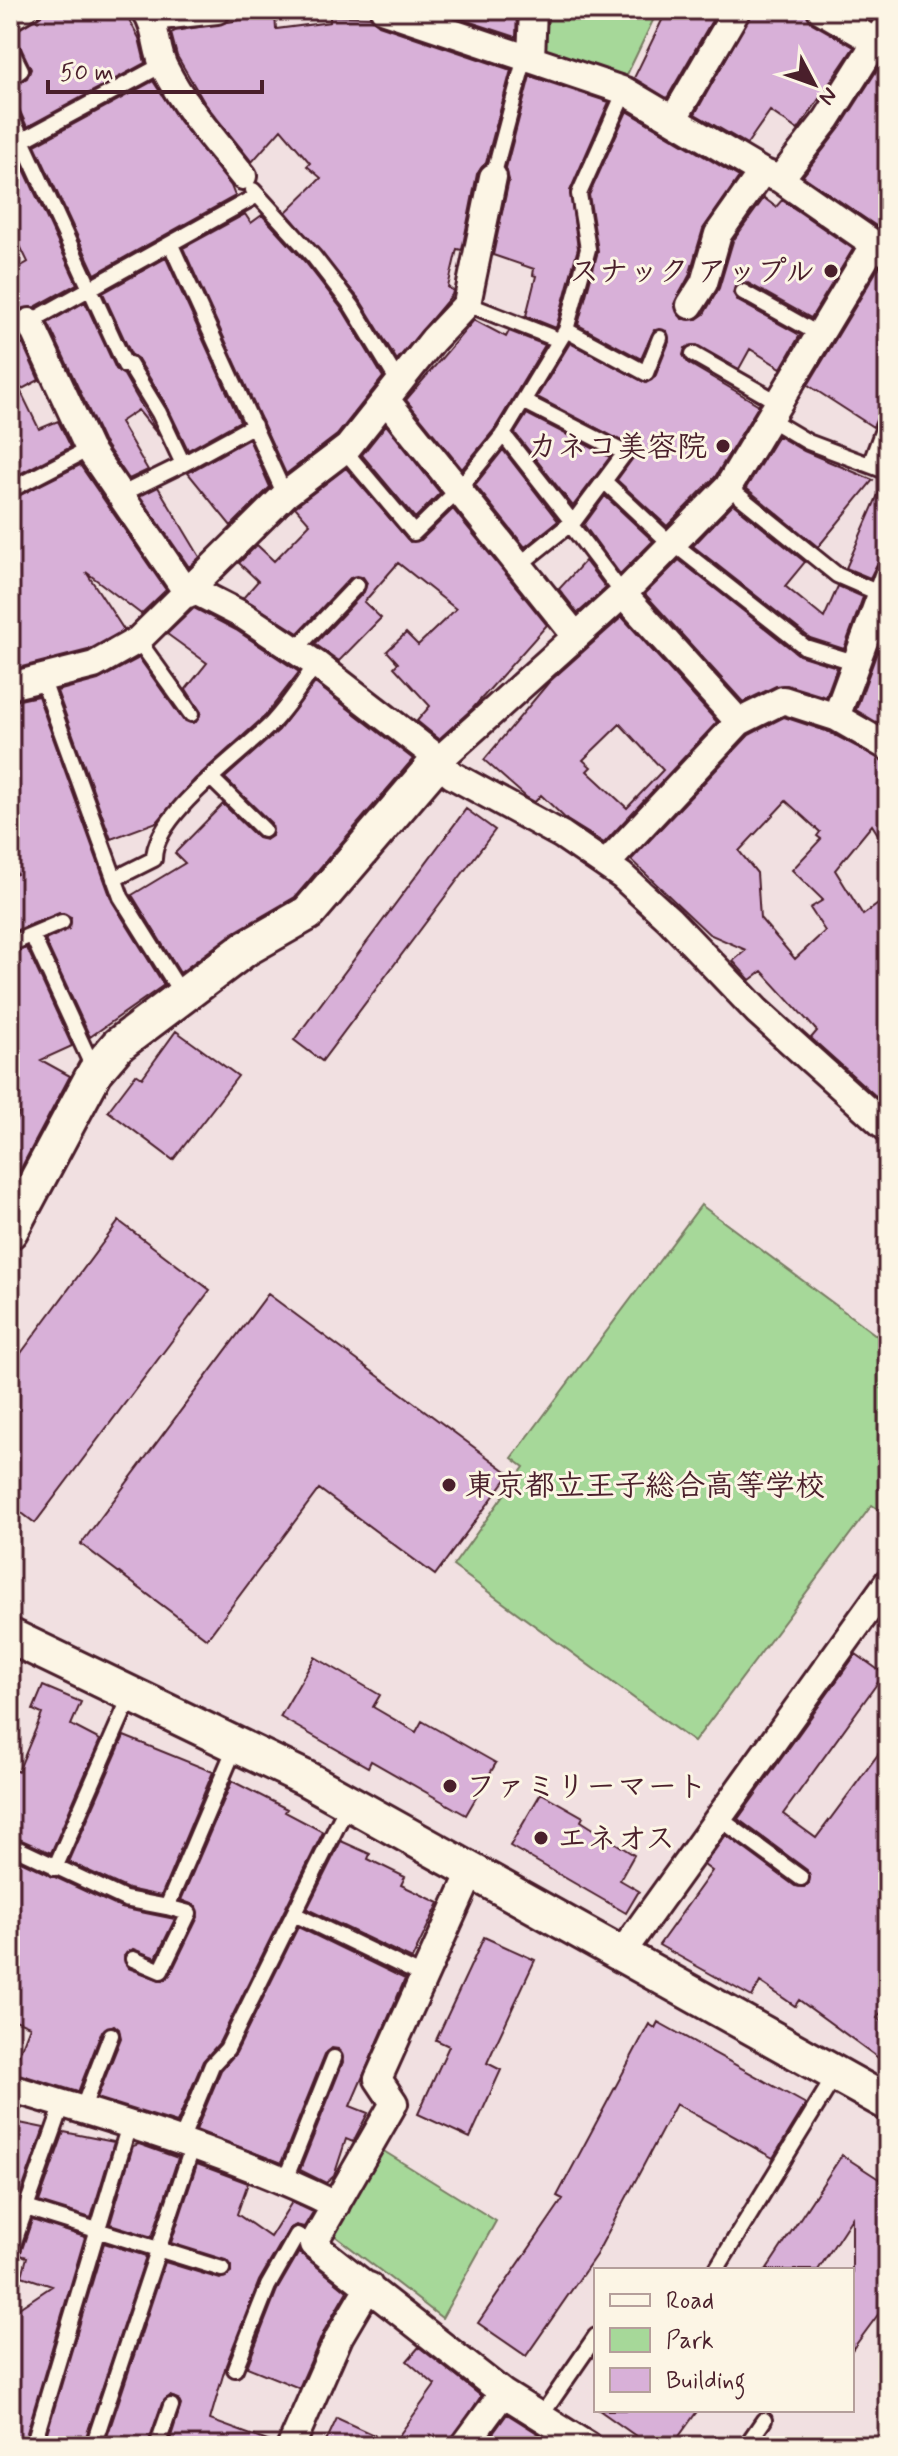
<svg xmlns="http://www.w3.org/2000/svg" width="898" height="2456" font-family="Mynerve,'Klee One',sans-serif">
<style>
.green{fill:#a6d899;stroke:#787c62;stroke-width:2}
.building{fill:#d8b0d8;stroke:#4a1f2b;stroke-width:2;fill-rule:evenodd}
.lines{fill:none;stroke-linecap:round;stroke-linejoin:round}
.service-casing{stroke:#4a1f2b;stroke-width:20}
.minor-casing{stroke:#4a1f2b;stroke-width:32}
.tertiary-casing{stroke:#4a1f2b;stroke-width:40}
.service{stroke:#fcf5e5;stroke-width:14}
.minor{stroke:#fcf5e5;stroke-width:26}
.tertiary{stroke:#fcf5e5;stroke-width:34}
.poi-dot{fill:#4a1f2b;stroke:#fcf5e5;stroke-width:3}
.labels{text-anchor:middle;stroke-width:6;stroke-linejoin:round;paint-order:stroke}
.poi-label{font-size:30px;font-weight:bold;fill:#4a1f2b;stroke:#fcf5e5;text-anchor:start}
</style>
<rect width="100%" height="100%" fill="#f1e0e1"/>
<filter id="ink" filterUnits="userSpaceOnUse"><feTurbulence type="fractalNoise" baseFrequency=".0125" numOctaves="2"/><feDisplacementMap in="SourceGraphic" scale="16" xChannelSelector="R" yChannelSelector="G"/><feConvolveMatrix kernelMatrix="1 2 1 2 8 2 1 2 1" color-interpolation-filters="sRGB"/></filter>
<g filter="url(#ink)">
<!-- green -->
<path class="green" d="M541,10H658L623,83L547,55L538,44Z
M701,1205L888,1344V1516L872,1505L694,1742L453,1566L524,1467L512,1458Z
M382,2150L496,2221L442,2318L334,2235Z"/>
<!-- building -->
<path class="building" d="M50,10H124L139,38L145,63L27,127L19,109L10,104V88L27,78L31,69L19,44L10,38V34Z
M434,10H517L516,37Z
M667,10H718L667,98L634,78Z
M753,10H805L812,23L854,47L798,130L770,111L747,144L695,114Z
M275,14L276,29L330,22V16L370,17L379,25L511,70L486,163L477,174L462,250L457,249L448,287L453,291L452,295L397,360L360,300L286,212L321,178L307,166L310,163L281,129L252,162L204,102L177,56L171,33L175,31Z
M888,53V234L803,176L840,128Z
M530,76L609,102L570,191L578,248L556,328L526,316L536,276L533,275L534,269L493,255L509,180L506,168Z
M153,81L179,121L231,186L235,196L95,274L35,145Z
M627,111L739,177L703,229L689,276L674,304L682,319H697L704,314L719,288L733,241L764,198L776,207L782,200L853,249L811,318L748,283L735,286L733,293L738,301L800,335L781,368L750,349L739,369L697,345L685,348L683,355L688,363L759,405L715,477L667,526L617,480L633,458V447L537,397L570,343L646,383L655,377L669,342L667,331L654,330L641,359L578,325L598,251L589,195Z
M17,154L77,284L35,307L23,308L10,322V289L18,284L11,272L28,262L10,225V157Z
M245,214L251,223L262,215L306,263L344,312L383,377L337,435L286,474L183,248Z
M166,258L240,421L188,450L168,408L138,359L131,354L103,293Z
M879,267L888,269V406L881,409L873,427L808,385Z
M85,302L116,369L124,375L159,436L138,410L120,422L148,470L129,479L103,441L48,323Z
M474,320L506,337L509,331L545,345L494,430L462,469L406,400Z
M23,344L39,380L20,390L39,429L58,421L71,447L10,479V350Z
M527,414L610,457L573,506L515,433Z
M386,425L440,493L415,518L362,455Z
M778,436L804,451L873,480L818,547L746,488Z
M249,439L270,487L231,526L188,473Z
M503,450L558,521L525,547L475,485Z
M80,465L166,590L141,614L86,572L124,630L88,650L10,670V500Z
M346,468L410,542L421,540L453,509L547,625L473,708L439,739L417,721L430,706L394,667L398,663L387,651L406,633L418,645L456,609L398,563L364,602L381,618L339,661L315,644L364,592L367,583L363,577L350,578L298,633L243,598L258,581L239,563L257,545L274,561L310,524L295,507Z
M884,481L888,482V560L877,564L870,578L846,568Z
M158,487L200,557L189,567L140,496Z
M605,496L653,541L620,574L584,525Z
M733,504L805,562L785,586L824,618L838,586L863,597L844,649L810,638L693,546Z
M679,560L799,655L837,667L826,697L787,685L776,686L743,702L645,594Z
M585,561L606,588L578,613L559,589Z
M194,608L236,630L299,672L265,716L195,779L157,822L111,839L57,691L98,680L139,658L183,720L196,722L201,712L186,689L207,663L167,634Z
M622,617L717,722L604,843L567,820L541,795L535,802L526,797L484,760L549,682ZM620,724L663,770L627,808L587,771L591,767L583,760Z
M888,622V729L856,710Z
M315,683L413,759L295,897L233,933L180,973L132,895L185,863L175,853L223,804L258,838L266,840L272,836L271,823L225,778L279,730Z
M38,696L112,901L164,985L90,1037L45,940L69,929L71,917L59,913L10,933V876L17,874L10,857V794L19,791L10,769V702Z
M784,717L829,732L888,763V850L872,825L835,870L863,915L888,897V1107L811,1038L817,1031L762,971L750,980L733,961L746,950L709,934L631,860L749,735ZM786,801L820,832L817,836L821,839L792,870L823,900L810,908L825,931L795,959L760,918L757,873L739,851Z
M466,809L495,830L322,1061L294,1040Z
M27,948L72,1046L41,1060L70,1076L10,1189V1131L19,1114L10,1109V954Z
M176,1031L238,1076L173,1160L108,1111L136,1074L142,1078Z
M119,1221L210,1290L35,1523L10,1504V1368Z
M268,1294L510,1474L435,1575L319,1489L207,1639L81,1544Z
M856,1654L884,1674L783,1814L816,1838L888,1741V2003L877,2018L888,2026V2065L799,2000L795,2006L760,1982L752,1997L659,1945L712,1871L704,1865L726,1835L795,1886L804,1887L809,1883L807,1870L738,1819Z
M315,1657L380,1695L373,1707L416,1732L422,1721L496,1763L466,1815L371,1761L368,1767L280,1717Z
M43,1686L81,1702L71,1725L100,1740L51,1853L10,1835V1768L18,1772L42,1714L33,1710Z
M124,1736L213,1772L161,1896L128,1889L69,1862Z
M232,1781L287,1809L285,1812L323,1832L219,2043L203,2061L177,2123L97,2098L121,2038L119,2029L114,2025L102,2031L78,2092L12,2072L30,2026L10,2018V1856L121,1908L175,1919L156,1958L133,1949L124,1956L128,1968L163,1981L170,1975L198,1917L196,1906L181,1900Z
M541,1793L583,1817L581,1821L634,1855L620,1880L639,1891L626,1913L510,1846Z
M341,1841L370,1854L368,1859L405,1877L401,1885L439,1903L412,1959L307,1909Z
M298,1927L405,1979L350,2106L368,2113L353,2142L346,2139L334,2176L326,2183L300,2170L343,2062L338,2049L332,2048L325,2054L281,2163L196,2130L221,2070L236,2053Z
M484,1937L535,1960L487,2063L501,2070L470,2138L418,2114L449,2046L436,2040Z
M658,2022L806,2104L773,2158L676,2104L596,2255L526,2356L478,2323L563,2199L557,2196L649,2024L655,2028Z
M10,2121L44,2128L18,2201L10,2200Z
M64,2132L114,2142L91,2218L39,2202Z
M139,2144L178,2158L152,2237L110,2224L133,2146Z
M842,2155L888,2185V2301L852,2350V2218L818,2270H766Z
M197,2164L248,2183L237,2214L270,2237L292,2202L313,2212L304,2227L296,2225L289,2229L259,2281L226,2365L210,2420L273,2443V2446H168L181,2405L178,2399L170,2396L162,2403L147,2446H104L165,2262L220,2279L231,2273V2266L226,2260L171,2243Z
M32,2220L85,2237L23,2446H10V2314L52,2286L22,2276L27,2257L20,2255Z
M104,2243L146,2256L83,2446H43Z
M299,2252L347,2291L324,2331L299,2388L247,2367L277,2290Z
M419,2347L481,2396L448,2446H324L337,2418L393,2444L435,2385L407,2361Z
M599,2410H698L672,2446H650Z
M507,2414L542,2436L553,2446H484Z"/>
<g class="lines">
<defs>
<path id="service" d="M10,24L33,10
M10,48L21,70L10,78
M10,114L125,365L129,364L159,413L183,464L118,496
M10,147L162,65
M493,177L525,57
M253,190L314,257L352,306L399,383
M171,245L285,495
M743,292L820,335
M467,304L559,340
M566,330L646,373L660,338
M10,333L256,196
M693,354L781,404
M771,420L808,442L888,472
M503,434L573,523
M344,450L414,533L458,490L502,436L566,330L588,249L579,194L625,91
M183,464L254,425
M870,465L888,416
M604,481L671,544
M728,487L837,575L881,594
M10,490L89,449
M570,524L623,594
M674,544L805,647L854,662
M519,565L575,520L625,453L525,402
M138,640L191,714
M295,650L357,585
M43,681L121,897L183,996
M212,779L264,830
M114,879L154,859C154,814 241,755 272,723C289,705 302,684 316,664
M32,935L95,1072
M10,944L62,922
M719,1818L801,1878
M10,1845L125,1899L167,1907L236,1745
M55,1868L131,1695
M294,1914L423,1976
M133,1959L161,1971L189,1913L167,1907
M82,2110L111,2035
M180,2143L212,2065L227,2049L349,1802
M285,2180L334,2058
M26,2208L222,2269
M10,2253L63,2104
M716,2270L836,2074
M235,2369L268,2286L297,2235L313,2244
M541,2416L596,2336
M33,2446L129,2125
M93,2446L192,2148
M157,2446L171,2406
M746,2446L764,2420"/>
<path id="minor" d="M145,10C158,27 155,51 165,69C185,108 216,142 243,176
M384,10L625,91L762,172L780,179L887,253
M821,10L876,42
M151,17L217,10
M531,57L533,10
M674,118L737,10
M780,179L827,119L888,23
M690,305L704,283L718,234L762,172
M30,322L89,449L188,594
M386,400L576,636
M193,590L244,616L316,664L430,752L452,775L562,835L622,876L669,919L757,1011L888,1129
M623,594L739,722
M10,686L94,665L138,640L285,495L348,447L433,340L467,304L493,177
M836,717L888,576
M438,761L623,594L728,487L874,244
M606,864L739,722L783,700L836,717L888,747
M472,1870L378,2079L394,2103L313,2244L503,2393L588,2446
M621,1954L888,1582
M10,2088C120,2121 233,2154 336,2205
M291,2446L339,2337L369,2286
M464,2446L503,2393"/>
<path id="tertiary" d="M10,1231L95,1072L118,1045L245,949L308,913L438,761
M10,1636L305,1778L888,2103"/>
</defs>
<!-- service casing -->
<use href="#service" class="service-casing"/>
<!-- minor casing -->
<use href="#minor" class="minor-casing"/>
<!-- tertiary casing -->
<use href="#tertiary" class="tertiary-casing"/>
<!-- service -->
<use href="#service" class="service"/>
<!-- minor -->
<use href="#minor" class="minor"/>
<!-- tertiary -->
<use href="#tertiary" class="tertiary"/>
</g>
</g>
<!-- markers -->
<g class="poi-dot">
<circle cx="831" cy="271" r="8"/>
<circle cx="723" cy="446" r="8"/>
<circle cx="449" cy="1485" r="8"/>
<circle cx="450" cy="1786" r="8"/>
<circle cx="541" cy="1838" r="8"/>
</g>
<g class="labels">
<!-- poi labels -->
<g class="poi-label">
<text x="815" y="281" text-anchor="end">スナック アップル</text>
<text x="707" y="456" text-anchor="end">カネコ美容院</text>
<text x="465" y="1495">東京都立王子総合高等学校</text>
<text x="466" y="1796">ファミリーマート</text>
<text x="557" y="1848">エネオス</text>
</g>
</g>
<!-- margin -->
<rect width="898" height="2456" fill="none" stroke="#fcf5e5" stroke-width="40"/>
<rect x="20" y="20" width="858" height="2416" fill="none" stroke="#4a1f2b" stroke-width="3" filter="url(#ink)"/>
<!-- legend -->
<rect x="594" y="2268" width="260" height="144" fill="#fcf5e5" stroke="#b59f9b" stroke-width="2"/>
<rect x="610" y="2294" width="40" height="12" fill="#fcf5e5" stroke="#b59f9b" stroke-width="2"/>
<text x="666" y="2308" font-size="24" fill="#4a1f2b">Road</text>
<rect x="610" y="2328" width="40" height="24" fill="#a6d899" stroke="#b59f9b" stroke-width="2"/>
<text x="666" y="2348" font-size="24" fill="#4a1f2b">Park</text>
<rect x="610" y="2368" width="40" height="24" fill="#d8b0d8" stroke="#b59f9b" stroke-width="2"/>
<text x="666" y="2388" font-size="24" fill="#4a1f2b">Building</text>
<!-- north arrow -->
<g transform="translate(814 84) rotate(131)" stroke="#fcf5e5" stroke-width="6" paint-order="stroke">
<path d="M0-6L14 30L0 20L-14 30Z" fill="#4a1f2b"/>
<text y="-12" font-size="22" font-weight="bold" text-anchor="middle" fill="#4a1f2b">N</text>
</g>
<!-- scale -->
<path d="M48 80v12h214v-12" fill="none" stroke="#4a1f2b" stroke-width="4"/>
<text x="60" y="80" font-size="24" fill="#4a1f2b" stroke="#fcf5e5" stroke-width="6" paint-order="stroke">50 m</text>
</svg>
